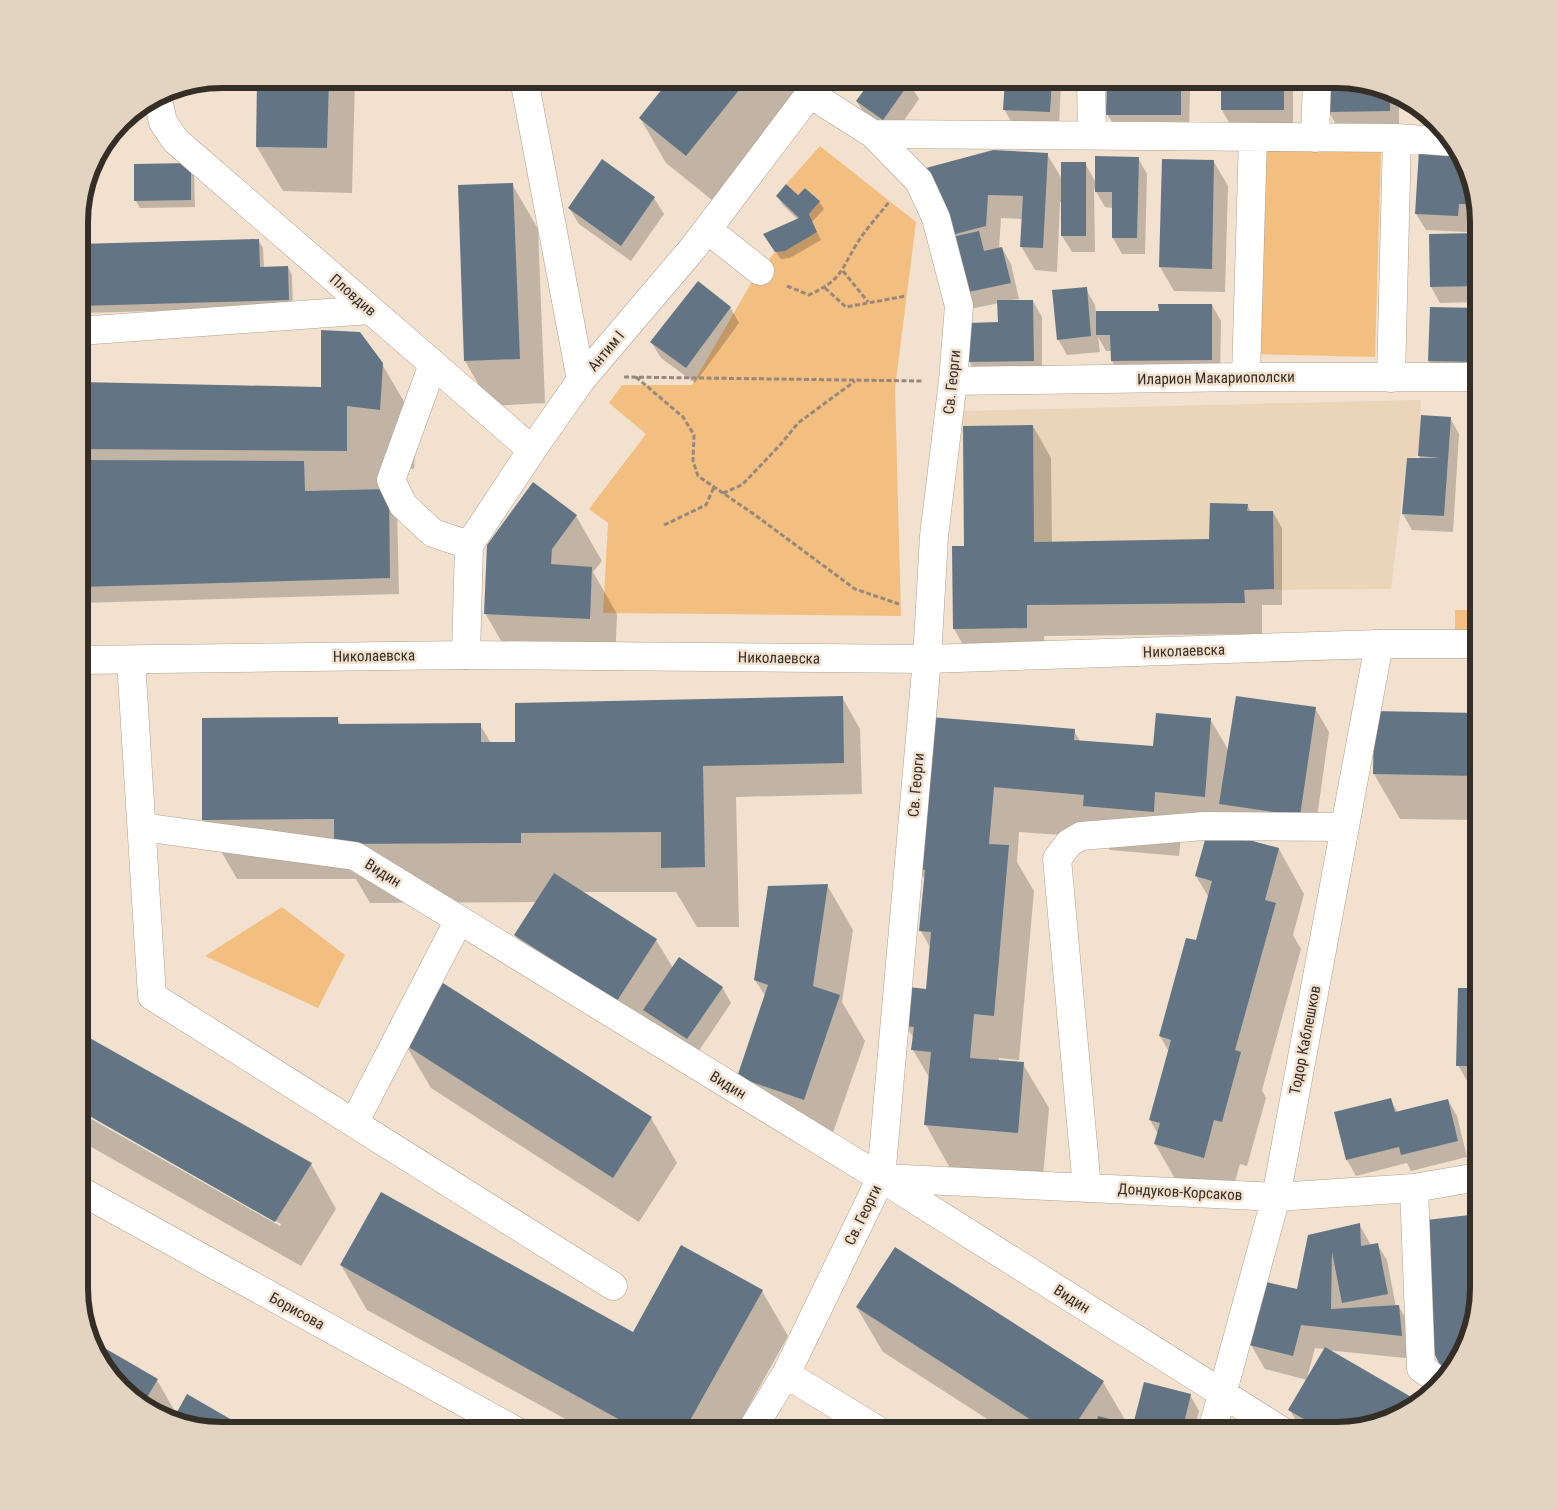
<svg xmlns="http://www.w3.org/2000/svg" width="1557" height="1510" font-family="'Roboto Condensed',sans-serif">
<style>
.built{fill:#ead4ba}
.green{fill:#f3bf80}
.shadow{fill:#0003;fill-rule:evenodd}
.building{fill:#637585}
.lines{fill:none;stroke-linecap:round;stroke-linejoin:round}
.minor-casing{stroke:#b0a08e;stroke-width:29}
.major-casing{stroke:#b0a08e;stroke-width:29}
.path{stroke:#96897c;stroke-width:3;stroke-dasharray:5 2.5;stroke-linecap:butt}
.minor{stroke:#fff;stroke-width:28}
.major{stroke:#fff;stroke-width:28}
.labels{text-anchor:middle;stroke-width:5;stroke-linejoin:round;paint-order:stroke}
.street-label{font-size:15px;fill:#352e27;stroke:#f2e1ce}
.rim{fill:none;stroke:#352e27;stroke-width:6}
</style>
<rect width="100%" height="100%" fill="#f2e1ce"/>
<!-- built -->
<path class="built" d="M1421,400L1418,456L1407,458L1391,589L1245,590V603L1027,605V628L953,629L952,546H964L962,411Z"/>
<!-- green -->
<path class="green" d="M820,146L916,222L895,389L901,616L603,613L608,523L589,509L646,434L609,403L622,385H692L753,280L775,252L785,250L817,232L809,214L820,200L805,188L798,195L786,184Z
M1257,149L1381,152L1375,357L1251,354Z
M1455,610H1478V631L1455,632Z
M282,907L345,955L318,1008L205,956Z"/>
<!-- shadow -->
<path class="shadow" d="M258,79H355L352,193L283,191L257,147Z
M671,79H809L712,200L666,163L640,118Z
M873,79H904L909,83L919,99L893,136L867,118L857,102Z
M1006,79H1061L1059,128L1013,125L1004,109Z
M1108,79H1184L1190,89L1189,131L1117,130L1107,114Z
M1222,79H1287L1293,89V126H1231L1222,110Z
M1345,79L1399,93V127L1338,128L1329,112Z
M1047,154L1062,179L1085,163L1096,183L1138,158L1147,174L1145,254H1122L1113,238V208L1105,207L1094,188L1095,252H1072L1062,236V202H1060L1057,272L1035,270L1021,246L1023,219L1001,218L999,249L1002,248L1011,264L1019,299L1011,300L1033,301L1042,317V377H978L969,361L999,324V303L970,309L927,169Z
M602,161L654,198L664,214L631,261L579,224L569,208Z
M1214,162L1228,186L1225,292L1174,291L1160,267Z
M135,165L194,171L195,207L140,208L136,201Z
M1468,167L1478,220L1467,219V232L1426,230L1416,214Z
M512,184L538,229L545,403L491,406L465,361L459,186Z
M778,196L798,197L819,201L824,209L812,222L821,240L790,258L781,259L769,242L798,220L782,204Z
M1477,234L1478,302L1440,303L1431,287Z
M258,240L263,248L264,268L288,267L292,275L293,307L83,313L79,306Z
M1086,289L1095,305L1096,313L1160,312L1212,305L1221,321L1220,375L1121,377L1112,361V351H1106L1098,337L1100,352L1067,355L1058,339Z
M730,307L739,323L695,383L661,358L651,342Z
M1431,308L1478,310V378L1438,377L1429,361Z
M382,364L417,424L414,469L381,465V491L397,507L399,594L79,603V384L323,389Z
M1450,418L1459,434L1453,532L1412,530L1403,514L1421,459L1419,456Z
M1033,426L1051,458L1052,543L1212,541L1247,505L1251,512H1273L1282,528V605H1262V634L1044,636L1045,660H972L954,629L965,548Z
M576,516L602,561L593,572L617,614L615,663L511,658L485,613Z
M842,697L860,729L862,794L736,797L739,927H697L676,892H582L656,940L673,968L722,987L731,1003L696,1055L541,980L515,935L536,902L370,903L356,879H237L203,820L337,718L341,725H480L491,743H516Z
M1315,708L1329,732L1314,839L1230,836L1279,849L1304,894L1293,935L1301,949L1262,1090L1266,1098L1247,1166L1240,1164L1229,1202L1181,1189L1155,1144L1158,1134L1150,1120L1169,1052L1160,1036L1197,942L1209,898L1196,876L1207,839L1181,837L1179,856L1110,850L1103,838L1019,832L1017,862L1034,891L1019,1060L999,1058V1062L1023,1064L1049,1108L1043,1177L951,1170L926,1125L930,1079L913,1050L914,1039L906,1025L927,990L931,949L921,931L925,880L918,869L931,719L1074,731L1080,741L1154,748L1210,719L1229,751Z
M1376,713L1478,714V820L1400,819L1374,774Z
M79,760L86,772L85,1037L311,1164L336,1209L301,1266L79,1140V1112L280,1226L281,1224L79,1109Z
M827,885L853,930L842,1002L865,1041L829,1144L738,1077L766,997L755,980Z
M1459,989H1478V1097H1476L1458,1065Z
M405,1044L651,1118L677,1163L639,1222L431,1088Z
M1391,1100L1398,1113L1448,1100L1457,1116L1467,1157L1411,1171L1407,1163L1356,1176L1347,1160Z
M1478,1215V1289L1467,1344L1446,1373L1433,1349L1420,1222Z
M1359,1224L1371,1245L1377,1244L1387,1260L1396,1307H1399L1413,1331L1415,1359L1326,1350L1390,1421L1336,1431H1302L1290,1410L1307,1380L1265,1369L1251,1345L1297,1291L1309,1236ZM1315,1348L1325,1349L1307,1378Z
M341,1265L634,1333L762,1291L788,1336L735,1431H587L367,1310Z
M857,1308L1103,1382L1128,1425L1134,1426L1190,1395L1199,1411L1194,1431H1006L883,1352Z
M89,1340L157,1380L177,1415L188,1396L249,1431H221L166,1420L114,1383Z"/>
<!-- building -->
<path class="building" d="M257,79H329L327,148L256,147Z
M670,79H748L686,156L639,118Z
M872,79H906L910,82L883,120L856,101Z
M1005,79H1052L1050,112L1003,110Z
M1107,79H1181V115H1106Z
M1221,79H1284V110H1221Z
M1327,79H1345L1390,91V111L1328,112Z
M993,150L1048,153L1043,248L1020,247L1023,196L988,195L986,226L944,237L926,168Z
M1419,150L1459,153L1468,167L1473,195L1472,204H1459L1458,216L1415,214Z
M1095,156L1139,157L1137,238H1112V192H1095Z
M602,159L655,197L621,246L568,208Z
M1162,159L1214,160L1212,269L1159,267Z
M1061,162H1086V236H1061Z
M191,163V200L134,201V164Z
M513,183L520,359L464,361L458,185Z
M786,184L798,195L805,188L820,201L809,214L817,232L785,251L775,252L763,234L799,218L776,196Z
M979,231L984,251L1002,247L1011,283L959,294L948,238Z
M1478,233V286L1430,287L1429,234Z
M259,239L260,267L288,266L289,300L79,306V244Z
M698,281L731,307L686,368L650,342Z
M1087,287L1091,336L1057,340L1052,290Z
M997,300H1033L1034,361L967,362V323L998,322Z
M1158,304H1212V360L1111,361L1110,335H1096V311H1159Z
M1430,307L1478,308V362L1428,361Z
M321,330L360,332L383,363L380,410L347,406V451L79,449V382L321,387Z
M1421,415L1451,417L1444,516L1402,514L1407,458H1441L1418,456Z
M1033,425L1034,542L1209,539L1210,503L1248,504L1247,511H1273L1274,589L1244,590L1245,603L1027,605V628L953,629L952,546H964L963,426Z
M79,460L304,461L305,491L389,489L390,578L79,587Z
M533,482L577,515L552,549L551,564L592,567L590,619L484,614L487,545Z
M843,696L844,763L703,766L705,867L661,868V832L521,833V843L334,844V819L202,820V718L338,717V724L481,723V742H515V703Z
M1236,696L1316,707L1300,816L1219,804Z
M1374,711L1478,713V776L1373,774Z
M1156,713L1211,718L1205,797L1155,792L1154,812L1083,806L1084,795L994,787L989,844L1009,845L994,1016L974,1014L970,1058L1024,1062L1018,1133L924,1125L931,1052L911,1050L914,1027L905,1026L908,987L926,989L931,932L919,931L925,870L917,869L930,717L1075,729L1074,740L1153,746Z
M1208,829L1279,848L1265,900L1276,903L1235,1050L1241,1052L1222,1122L1214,1120L1204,1158L1154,1144L1160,1123L1149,1120L1171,1040L1159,1036L1186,938L1196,940L1212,881L1195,876Z
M554,873L657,939L617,1001L514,935Z
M828,884L813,986L840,995L804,1100L737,1077L768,985L754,980L768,886Z
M679,957L723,987L687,1039L643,1010Z
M443,983L652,1117L613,1178L404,1044Z
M1458,988H1478V1066H1456Z
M79,1032L312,1163L275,1222L79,1110Z
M1391,1098L1395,1112L1448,1099L1458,1141L1401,1155L1399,1147L1346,1160L1334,1112Z
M381,1192L633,1332L681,1245L763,1290L684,1431H640L340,1265Z
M1478,1214V1289L1467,1344L1449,1370L1441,1367L1432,1349L1418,1221Z
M1360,1223L1361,1246L1378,1243L1388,1294L1342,1303L1332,1252L1331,1309L1399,1305L1402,1336L1301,1325L1293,1356L1249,1345L1266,1282L1297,1289L1308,1235Z
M895,1247L1104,1381L1071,1431H1048L856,1307Z
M89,1339L158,1379L143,1404L114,1383Z
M1325,1347L1420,1402L1390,1421L1336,1431H1325L1288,1410Z
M1144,1382L1191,1394L1182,1431H1095L1098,1416L1133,1425Z
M187,1394L251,1431H221L172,1421Z"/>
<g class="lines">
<defs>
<path id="minor" d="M524,79L581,380
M1091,79L1092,135
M810,94L873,134L1397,138L1452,142
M157,95L163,122L175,140L532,450
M1315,138L1317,79
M708,230L760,271
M79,331L370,310
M433,364L391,480L403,505L433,533L469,545
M1246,377L1253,137
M1391,378L1397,138
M953,381L1246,377H1478
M466,655L469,545L532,450L581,380L694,247L821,79
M131,660L152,996L613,1286
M142,827L355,856L881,1178L1282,1431
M354,1123L459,920
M882,1178L1276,1197L1414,1188L1478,1177
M1087,1188L1057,859L1069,843L1081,836L1204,826L1345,827
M1414,1188L1421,1368L1440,1382
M786,1374L879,1431
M751,1431L786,1374L881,1178L927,659L934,536L953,381L959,306L936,218L919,181L873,134
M1212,1431L1276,1197L1379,644"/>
<path id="major" d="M79,660L466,655L927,659L1379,644H1478
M79,1190L516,1431"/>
</defs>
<!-- minor casing -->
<use href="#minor" class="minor-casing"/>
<!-- major casing -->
<use href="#major" class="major-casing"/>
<!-- path -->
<path class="path" d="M121,122H132
M843,271L868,302
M787,286L809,295C841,280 840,272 856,245C865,230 878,216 889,202
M825,288L846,307L906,296
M624,377L923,381
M636,377L683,417L694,435L693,461L698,476L755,515L855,589L899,604
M723,493L742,485L781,444L798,423L855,381
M664,525L706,505L714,487"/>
<!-- minor -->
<use href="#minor" class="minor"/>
<!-- major -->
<use href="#major" class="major"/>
</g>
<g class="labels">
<!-- street labels -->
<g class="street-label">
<text transform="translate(353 295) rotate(41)" y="5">Пловдив</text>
<text transform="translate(606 351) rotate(-50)" y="5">Антим I</text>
<text transform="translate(1216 378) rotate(-1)" y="5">Иларион Макариополски</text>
<text transform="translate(952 382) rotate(-84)" y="5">Св. Георги</text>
<text transform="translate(1184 651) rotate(-2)" y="5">Николаевска</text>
<text transform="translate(374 656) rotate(-1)" y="5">Николаевска</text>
<text transform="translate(779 658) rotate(1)" y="5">Николаевска</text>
<text transform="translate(916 785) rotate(-85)" y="5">Св. Георги</text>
<text transform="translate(383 873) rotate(32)" y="5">Видин</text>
<text transform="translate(1305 1040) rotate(-79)" y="5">Тодор Каблешков</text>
<text transform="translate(728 1085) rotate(31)" y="5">Видин</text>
<text transform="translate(1180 1192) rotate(3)" y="5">Дондуков-Корсаков</text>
<text transform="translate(863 1215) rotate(-64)" y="5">Св. Георги</text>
<text transform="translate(1072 1299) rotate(32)" y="5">Видин</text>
<text transform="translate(297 1311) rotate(29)" y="5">Борисова</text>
</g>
</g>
<!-- crop -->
<path d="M0 0H1557V1510H0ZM222 88H1336A134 134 0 0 1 1470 222V1288A134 134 0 0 1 1336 1422H222A134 134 0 0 1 88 1288V222A134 134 0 0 1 222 88Z" fill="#e3d3c1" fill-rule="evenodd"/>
<path class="rim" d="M222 88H1336A134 134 0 0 1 1470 222V1288A134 134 0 0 1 1336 1422H222A134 134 0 0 1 88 1288V222A134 134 0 0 1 222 88Z"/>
</svg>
